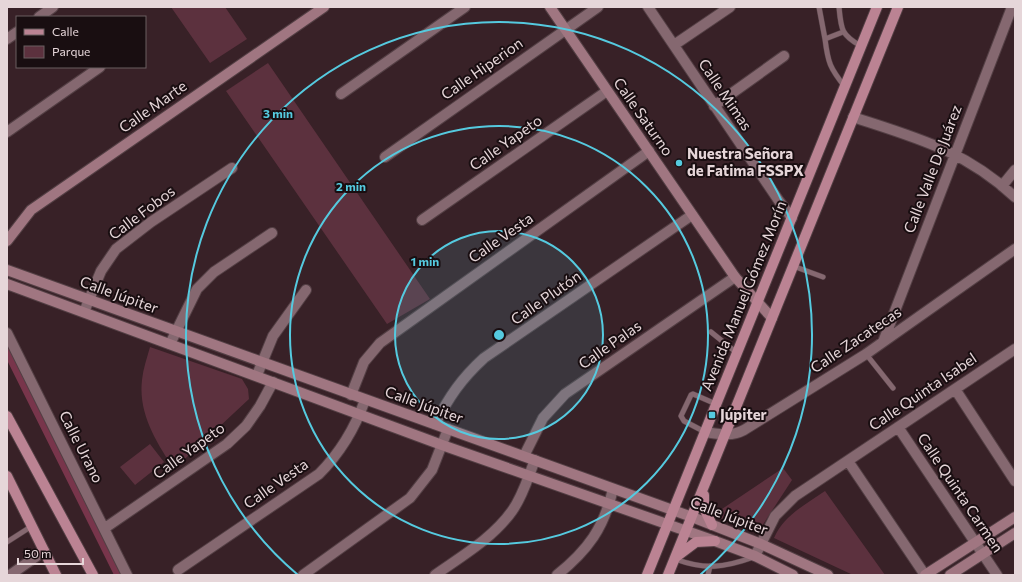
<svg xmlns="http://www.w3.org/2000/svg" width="1022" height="582" font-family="Commissioner,sans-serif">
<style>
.green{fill:#5c313e}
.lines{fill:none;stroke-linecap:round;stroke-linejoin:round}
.canal{stroke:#78354b;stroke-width:9}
.lane-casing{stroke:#533f44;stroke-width:6}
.street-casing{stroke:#533f44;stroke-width:12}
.secondary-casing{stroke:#533f44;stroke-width:12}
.primary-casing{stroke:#533f44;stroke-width:12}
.lane{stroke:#856870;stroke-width:5}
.street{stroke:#856870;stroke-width:10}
.secondary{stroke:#a07681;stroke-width:10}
.primary{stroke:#bb8393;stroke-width:10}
.ring{fill:none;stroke:#55cadf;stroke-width:2}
.poi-dot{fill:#55cadf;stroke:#190e11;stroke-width:1.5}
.labels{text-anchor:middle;stroke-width:4;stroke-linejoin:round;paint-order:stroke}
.street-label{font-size:15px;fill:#e6d6d9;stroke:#190e11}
.poi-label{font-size:15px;font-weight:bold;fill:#e6d6d9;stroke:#190e11;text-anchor:start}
.centre{fill:#55cadf;stroke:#190e11;stroke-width:2}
.ring-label{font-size:12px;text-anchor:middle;font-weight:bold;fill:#55cadf;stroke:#190e11;stroke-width:4;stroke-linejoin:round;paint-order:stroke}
</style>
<rect width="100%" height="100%" fill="#382127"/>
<!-- green -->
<path class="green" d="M171,7H225L247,39L210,63Z
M268,63L430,299L387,324L226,91Z
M150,347L242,379L248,389L249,399L174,469C157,443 138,414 142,380C143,369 147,358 150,347Z
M150,444L164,462L135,485L120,467Z
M783,468L792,480L762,526L752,531L719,518L716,513Z
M825,491L885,575H853L774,538C784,515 805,505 825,491Z"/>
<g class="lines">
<!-- canal -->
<path class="canal" d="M7,350L119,575"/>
<defs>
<path id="lane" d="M819,7L825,39L843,32
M839,7C841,29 841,35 861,46
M825,39C828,63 830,68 845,87
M793,266L823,277
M711,332L737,353
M866,354L893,388
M705,432L684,421L681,416L691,395L693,394L716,404
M7,542L32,526
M675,559C705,570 723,568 754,557
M708,575L710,566"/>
<path id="street" d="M648,7L779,201L792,218
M39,17L53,7
M7,39L17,32
M674,45L730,7
M341,94L465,7
M714,106L784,56
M853,117C917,138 964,150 1015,197
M7,132L100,67
M385,157L598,7
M1002,186L1015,170
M422,220L607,91
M84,312L101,271L116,249L151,222L232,168
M7,333L127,575
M883,342L1012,7
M170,344L197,289L214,272L272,233
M257,375L273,336L306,290
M955,389L1015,481
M351,395L364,362L380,343L649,151
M435,424C449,397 461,379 484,358L692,215
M898,427L997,575
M705,432C719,434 731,437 744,430L866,354L1015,249
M524,456L543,418L565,394L735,277
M848,461L925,575
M105,528L227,444L246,426L260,406L273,382
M755,556L775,516L795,496L1015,349
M178,570L319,474C341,452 355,428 365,400
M10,575L44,551
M303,575L410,498L432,470L448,429
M435,575C462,556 493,538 512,511C523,496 528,477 535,460
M557,575C588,550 604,528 613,489"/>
<path id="secondary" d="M550,7L735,277L772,318
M7,241L31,210L324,7
M7,270L692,517L761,544L828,575
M7,284L442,445L715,541L755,556L793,575
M925,575L1015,517
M950,575L1015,533"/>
<path id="primary" d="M7,416L93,575
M7,476L56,575
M704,495V508L712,525
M676,557L696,542L715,541
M647,575L877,7
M668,575L898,7"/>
</defs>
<!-- lane casing -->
<use href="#lane" class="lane-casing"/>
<!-- street casing -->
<use href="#street" class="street-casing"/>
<!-- secondary casing -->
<use href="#secondary" class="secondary-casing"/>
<!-- primary casing -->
<use href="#primary" class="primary-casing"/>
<!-- lane -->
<use href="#lane" class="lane"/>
<!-- street -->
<use href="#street" class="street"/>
<!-- secondary -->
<use href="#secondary" class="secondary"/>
<!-- primary -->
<use href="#primary" class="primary"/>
</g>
<!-- distance rings -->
<circle cx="499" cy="335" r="104" fill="#55cadf" fill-opacity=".12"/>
<g class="ring">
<circle cx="499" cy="335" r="104"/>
<circle cx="499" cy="335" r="209"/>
<path d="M298 575A313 313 0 1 1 700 575"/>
</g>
<!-- markers -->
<g class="poi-dot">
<circle cx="679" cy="163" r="4"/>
<rect x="708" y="411" width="8" height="8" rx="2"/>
</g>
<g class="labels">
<!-- street labels -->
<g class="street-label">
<text transform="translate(482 69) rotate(-35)" y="5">Calle Hiperion</text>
<text transform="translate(725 95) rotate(56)" y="5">Calle Mimas</text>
<text transform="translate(153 107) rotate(-35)" y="5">Calle Marte</text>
<text transform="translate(643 117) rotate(55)" y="5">Calle Saturno</text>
<text transform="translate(506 143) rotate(-35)" y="5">Calle Yapeto</text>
<text transform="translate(933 169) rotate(-69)" y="5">Calle Valle De Juárez</text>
<text transform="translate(142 213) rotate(-37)" y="5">Calle Fobos</text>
<text transform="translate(501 238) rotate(-35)" y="5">Calle Vesta</text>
<text transform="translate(119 295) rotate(20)" y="5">Calle Júpiter</text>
<text transform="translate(744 296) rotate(-68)" y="5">Avenida Manuel Gómez Morín</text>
<text transform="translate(546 298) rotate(-35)" y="5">Calle Plutón</text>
<text transform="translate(856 340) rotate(-34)" y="5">Calle Zacatecas</text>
<text transform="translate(610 345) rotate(-35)" y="5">Calle Palas</text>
<text transform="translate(923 392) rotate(-34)" y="5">Calle Quinta Isabel</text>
<text transform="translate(424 405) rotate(20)" y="5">Calle Júpiter</text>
<text transform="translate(81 447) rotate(63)" y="5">Calle Urano</text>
<text transform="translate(189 451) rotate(-36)" y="5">Calle Yapeto</text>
<text transform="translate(276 484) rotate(-35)" y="5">Calle Vesta</text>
<text transform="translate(960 493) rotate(56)" y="5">Calle Quinta Carmen</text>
<text transform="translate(729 516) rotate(21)" y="5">Calle Júpiter</text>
</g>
<!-- poi labels -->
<g class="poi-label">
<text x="687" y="159">Nuestra Señora<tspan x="687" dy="17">de Fatima FSSPX</tspan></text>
<text x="720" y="420">Júpiter</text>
</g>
</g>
<circle cx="499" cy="335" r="6" class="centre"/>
<g class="ring-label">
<text x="278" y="118">3 min</text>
<text x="351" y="191">2 min</text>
<text x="425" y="266">1 min</text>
</g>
<!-- border -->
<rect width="1022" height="582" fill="none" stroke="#e6d6d9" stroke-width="16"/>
<!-- legend -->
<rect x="16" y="16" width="130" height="52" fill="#190e11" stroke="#6b5e61"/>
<rect x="24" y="29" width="20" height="6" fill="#bb8393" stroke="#6b5e61"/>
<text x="52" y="36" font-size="12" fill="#e6d6d9">Calle</text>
<rect x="24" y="46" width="20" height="12" fill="#5c313e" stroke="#6b5e61"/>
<text x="52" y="56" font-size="12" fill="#e6d6d9">Parque</text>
<!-- scale -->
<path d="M18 558v6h65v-6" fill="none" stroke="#e6d6d9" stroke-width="2"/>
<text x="24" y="558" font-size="12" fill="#e6d6d9" stroke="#190e11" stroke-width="3" paint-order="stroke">50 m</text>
</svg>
